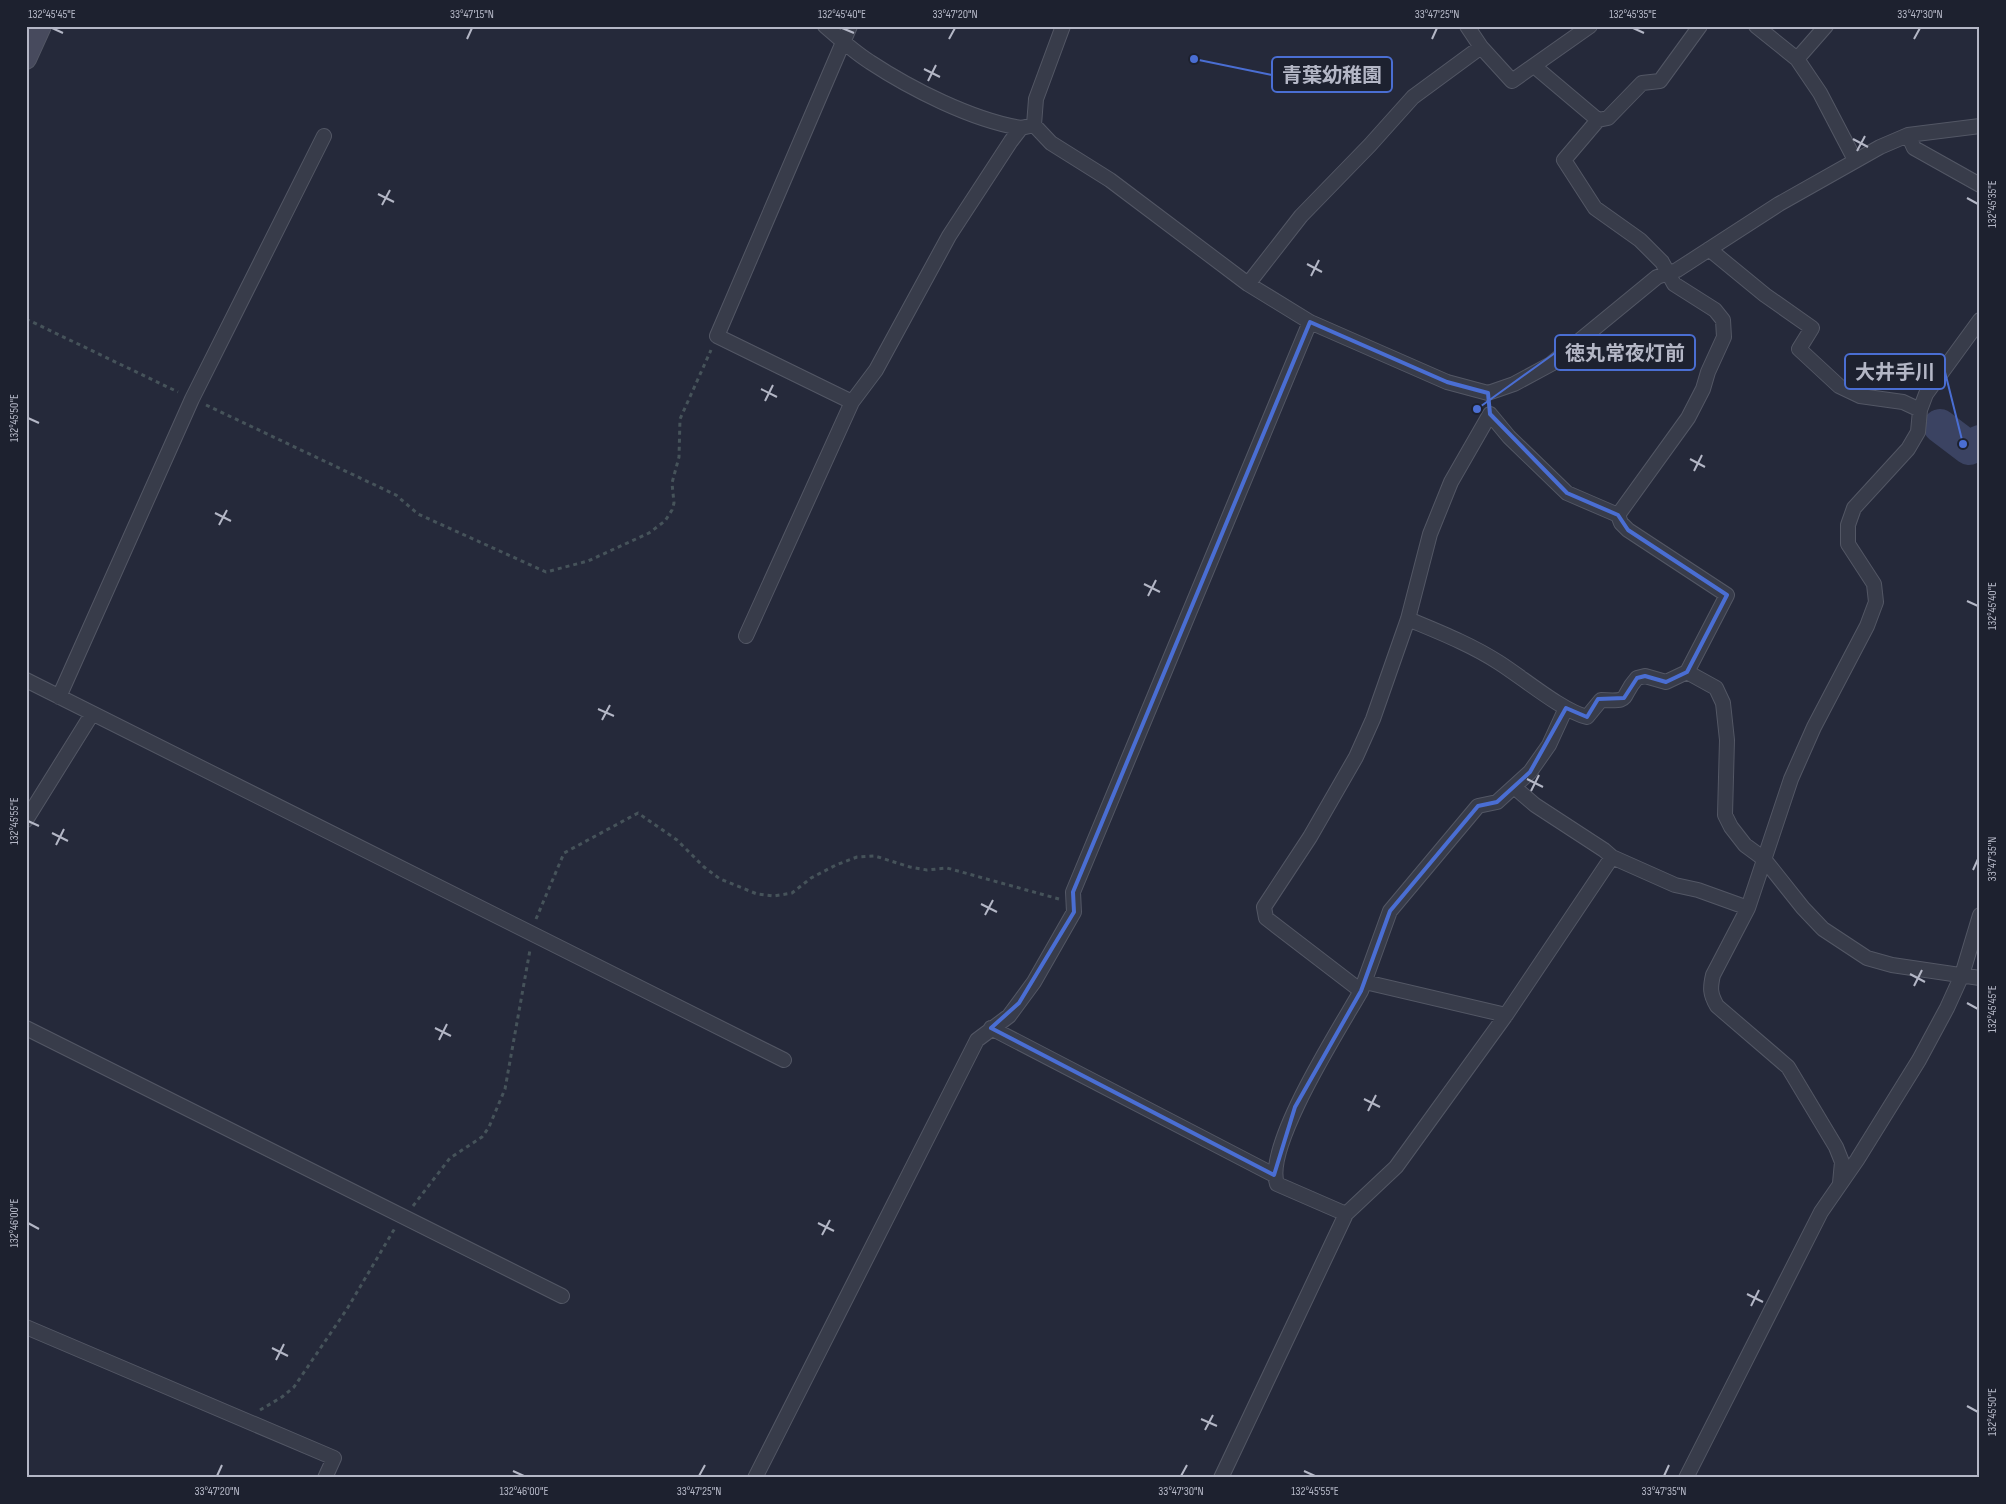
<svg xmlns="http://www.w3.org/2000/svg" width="2006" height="1504" font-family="'Sofia Sans Condensed','Noto Sans JP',sans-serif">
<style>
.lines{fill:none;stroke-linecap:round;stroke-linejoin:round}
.river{stroke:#3b4362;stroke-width:34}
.minor-casing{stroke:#535765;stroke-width:16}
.secondary-casing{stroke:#535765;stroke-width:22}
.path{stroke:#46535a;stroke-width:3;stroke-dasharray:4 4;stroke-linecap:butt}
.minor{stroke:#383c4a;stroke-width:14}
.secondary{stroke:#474a5d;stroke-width:20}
.marked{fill:none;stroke:#4a6ed3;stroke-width:4;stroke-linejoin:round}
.ticks{fill:none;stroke:#b4b7c6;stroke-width:2}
.leader{fill:none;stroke:#4a6ed3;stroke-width:2}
.callout-dot{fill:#4a6ed3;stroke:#1d212f;stroke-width:2}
.callout{fill:#1d212f;stroke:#4a6ed3;stroke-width:2}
.callout-label{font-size:20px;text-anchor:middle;font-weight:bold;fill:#b4b7c6}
.neatline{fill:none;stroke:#b4b7c6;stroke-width:2}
.ticks-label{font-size:12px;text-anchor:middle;fill:#b4b7c6}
</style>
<rect width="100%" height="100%" fill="#25293a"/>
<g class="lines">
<!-- river -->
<path class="river" d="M1940,426L1969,448L1980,442"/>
<defs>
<path id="minor" d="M825,26C840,39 854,52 870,62C911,89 972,120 1021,128
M850,26L717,336L852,402L876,370L949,236L1011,141L1021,128L1034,125
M1063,26L1036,99L1034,125L1051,143L1110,180L1248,284L1310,322L1447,382L1488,393L1514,384L1551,364L1657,277L1677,270L1779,204L1880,147L1908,135L1980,126
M1467,26L1481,47L1512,81L1590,26
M1756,26L1797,59L1820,93L1855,160
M1797,59L1826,26
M1534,66L1598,120L1564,160L1595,208L1640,240L1662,262L1674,284L1715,310L1723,320L1724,337L1708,372L1703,389L1688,418L1618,515
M1598,120L1608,118L1642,83L1660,81L1700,26
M1908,135L1914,148L1980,185
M1709,249L1765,295L1812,328L1799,349L1839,386L1860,396L1903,402L1920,410
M1248,284L1301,216L1370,145L1413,97L1481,47
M1408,619C1439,632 1470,644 1498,662C1522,677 1562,711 1587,717L1601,700C1633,702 1619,698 1637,678L1645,676L1666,682L1687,672
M746,636L852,402
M26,680L784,1060
M59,697L192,399L324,136
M1514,787L1535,805L1604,850L1612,857
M26,820L92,714
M1748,908L1713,975C1710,988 1710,994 1717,1006L1788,1067L1836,1147L1842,1162L1840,1183
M1365,982L1506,1015
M1361,991L1390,911L1478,806L1497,802L1530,772L1549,745L1566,708
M26,1028L562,1296
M991,1028L1274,1175
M1346,1214L1277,1184C1264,1146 1340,1028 1361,991L1266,918L1264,907L1310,837L1356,757L1373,719L1408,619L1430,534L1451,482L1490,414L1509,437L1567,493L1618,515L1621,523L1628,530L1727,595L1687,672L1716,688L1723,703L1727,740L1725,815L1731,827L1745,845L1764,859L1803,908L1823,929L1867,958L1892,965L1980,978
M26,1327L334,1458L325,1478
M755,1478L977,1040L1009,1016L1034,982L1074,912L1073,892L1310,322
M1221,1478L1346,1214L1396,1167L1506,1015L1612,857L1675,885L1698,890L1748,908L1791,779L1814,727L1867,626L1876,602L1874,584L1848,544V525L1854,508L1908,449L1918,432L1920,410L1926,394L1980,320
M1686,1478L1821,1212L1857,1160L1919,1060L1947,1008L1962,975L1980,915"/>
<path id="secondary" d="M26,59L41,26"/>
</defs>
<!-- minor casing -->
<use href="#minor" class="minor-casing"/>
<!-- secondary casing -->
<use href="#secondary" class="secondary-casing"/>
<!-- path -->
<path class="path" d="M26,319L178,392
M206,405L396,495L418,514L546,572L588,561L649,533L665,521L672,510L674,503L672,483L679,457L680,419L711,350
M536,919L564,853L638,813L677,840L704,867L720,879L757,894L774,896L792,893L811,878L836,865L857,857L875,856L910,867L927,870L947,868L1059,899
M413,1206L450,1158L482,1137L489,1127L505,1089L530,950
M260,1410L282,1397L294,1387L347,1309L395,1228"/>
<!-- minor -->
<use href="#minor" class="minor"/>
<!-- secondary -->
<use href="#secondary" class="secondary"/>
</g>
<!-- marked area -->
<path class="marked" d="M1310,322L1447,382L1488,393L1490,414L1567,493L1618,515L1628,530L1727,595L1687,672L1666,682L1645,676L1637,678L1624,698L1598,699L1587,717L1566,708L1530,772L1497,802L1478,806L1390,911L1361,991L1295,1107L1274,1175L991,1028L1019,1003L1074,912L1073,892Z"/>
<!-- ticks -->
<path class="ticks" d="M52,28L63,33M842,28L854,33M1633,28L1644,33M467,39L472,28M949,39L955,28M1432,39L1437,28M1914,39L1920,28M924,69L940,77M928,81L936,65M1853,139L1868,147M1857,151L1865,136M378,194L394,202M1967,198L1978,204M382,205L390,190M1307,264L1322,272M1311,276L1319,260M761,389L777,397M765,401L773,385M28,418L39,423M1690,459L1705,467M1694,471L1702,455M215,513L231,521M219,525L227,510M1144,584L1160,592M1148,596L1156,580M1967,601L1978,606M598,709L614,716M602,720L610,705M1527,779L1543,787M1531,791L1539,775M28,821L39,826M52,833L68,841M56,845L64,829M1973,870L1978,859M981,904L997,912M985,915L993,900M1910,974L1925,982M1914,986L1922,970M1967,1003L1978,1009M435,1028L451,1036M439,1040L447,1024M1364,1099L1380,1107M1368,1111L1376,1095M28,1223L39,1229M818,1223L834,1231M822,1235L830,1220M1747,1294L1763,1302M1751,1306L1759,1290M272,1348L288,1356M276,1360L284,1344M1967,1406L1978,1412M1201,1419L1217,1426M1205,1430L1213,1415M513,1471L524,1476M1304,1471L1315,1476M217,1476L222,1465M699,1476L705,1465M1181,1476L1187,1465M1664,1476L1669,1465"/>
<!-- callouts -->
<path class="leader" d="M1194 59L1272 75M1477 409L1555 353M1963 444L1945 372"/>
<g class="callout-dot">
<circle cx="1194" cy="59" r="5"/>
<circle cx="1477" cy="409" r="5"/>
<circle cx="1963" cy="444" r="5"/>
</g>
<g class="callout">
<rect x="1272" y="57" width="120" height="35" rx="5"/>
<rect x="1555" y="335" width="140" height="35" rx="5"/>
<rect x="1845" y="354" width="100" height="35" rx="5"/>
</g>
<g class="callout-label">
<text x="1332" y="82">青葉幼稚園</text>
<text x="1625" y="360">徳丸常夜灯前</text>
<text x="1895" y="379">大井手川</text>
</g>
<!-- border -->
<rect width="2006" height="1504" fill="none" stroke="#1d212f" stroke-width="55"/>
<rect x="28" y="28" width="1950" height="1448" class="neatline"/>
<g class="ticks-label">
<text x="52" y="18">132°45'45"E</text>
<text x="472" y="18">33°47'15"N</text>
<text x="842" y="18">132°45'40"E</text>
<text x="955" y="18">33°47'20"N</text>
<text x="1437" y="18">33°47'25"N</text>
<text x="1633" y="18">132°45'35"E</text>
<text x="1920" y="18">33°47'30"N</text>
<text transform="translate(1992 204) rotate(-90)" y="4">132°45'35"E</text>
<text transform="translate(14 418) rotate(-90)" y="4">132°45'50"E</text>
<text transform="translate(1992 606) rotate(-90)" y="4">132°45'40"E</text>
<text transform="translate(14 821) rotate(-90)" y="4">132°45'55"E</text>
<text transform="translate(1992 859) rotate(-90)" y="4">33°47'35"N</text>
<text transform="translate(1992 1009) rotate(-90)" y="4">132°45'45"E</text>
<text transform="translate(14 1223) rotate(-90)" y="4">132°46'00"E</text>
<text transform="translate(1992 1412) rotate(-90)" y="4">132°45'50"E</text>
<text x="217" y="1495">33°47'20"N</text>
<text x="524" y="1495">132°46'00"E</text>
<text x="699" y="1495">33°47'25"N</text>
<text x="1181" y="1495">33°47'30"N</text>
<text x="1315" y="1495">132°45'55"E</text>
<text x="1664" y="1495">33°47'35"N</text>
</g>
</svg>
